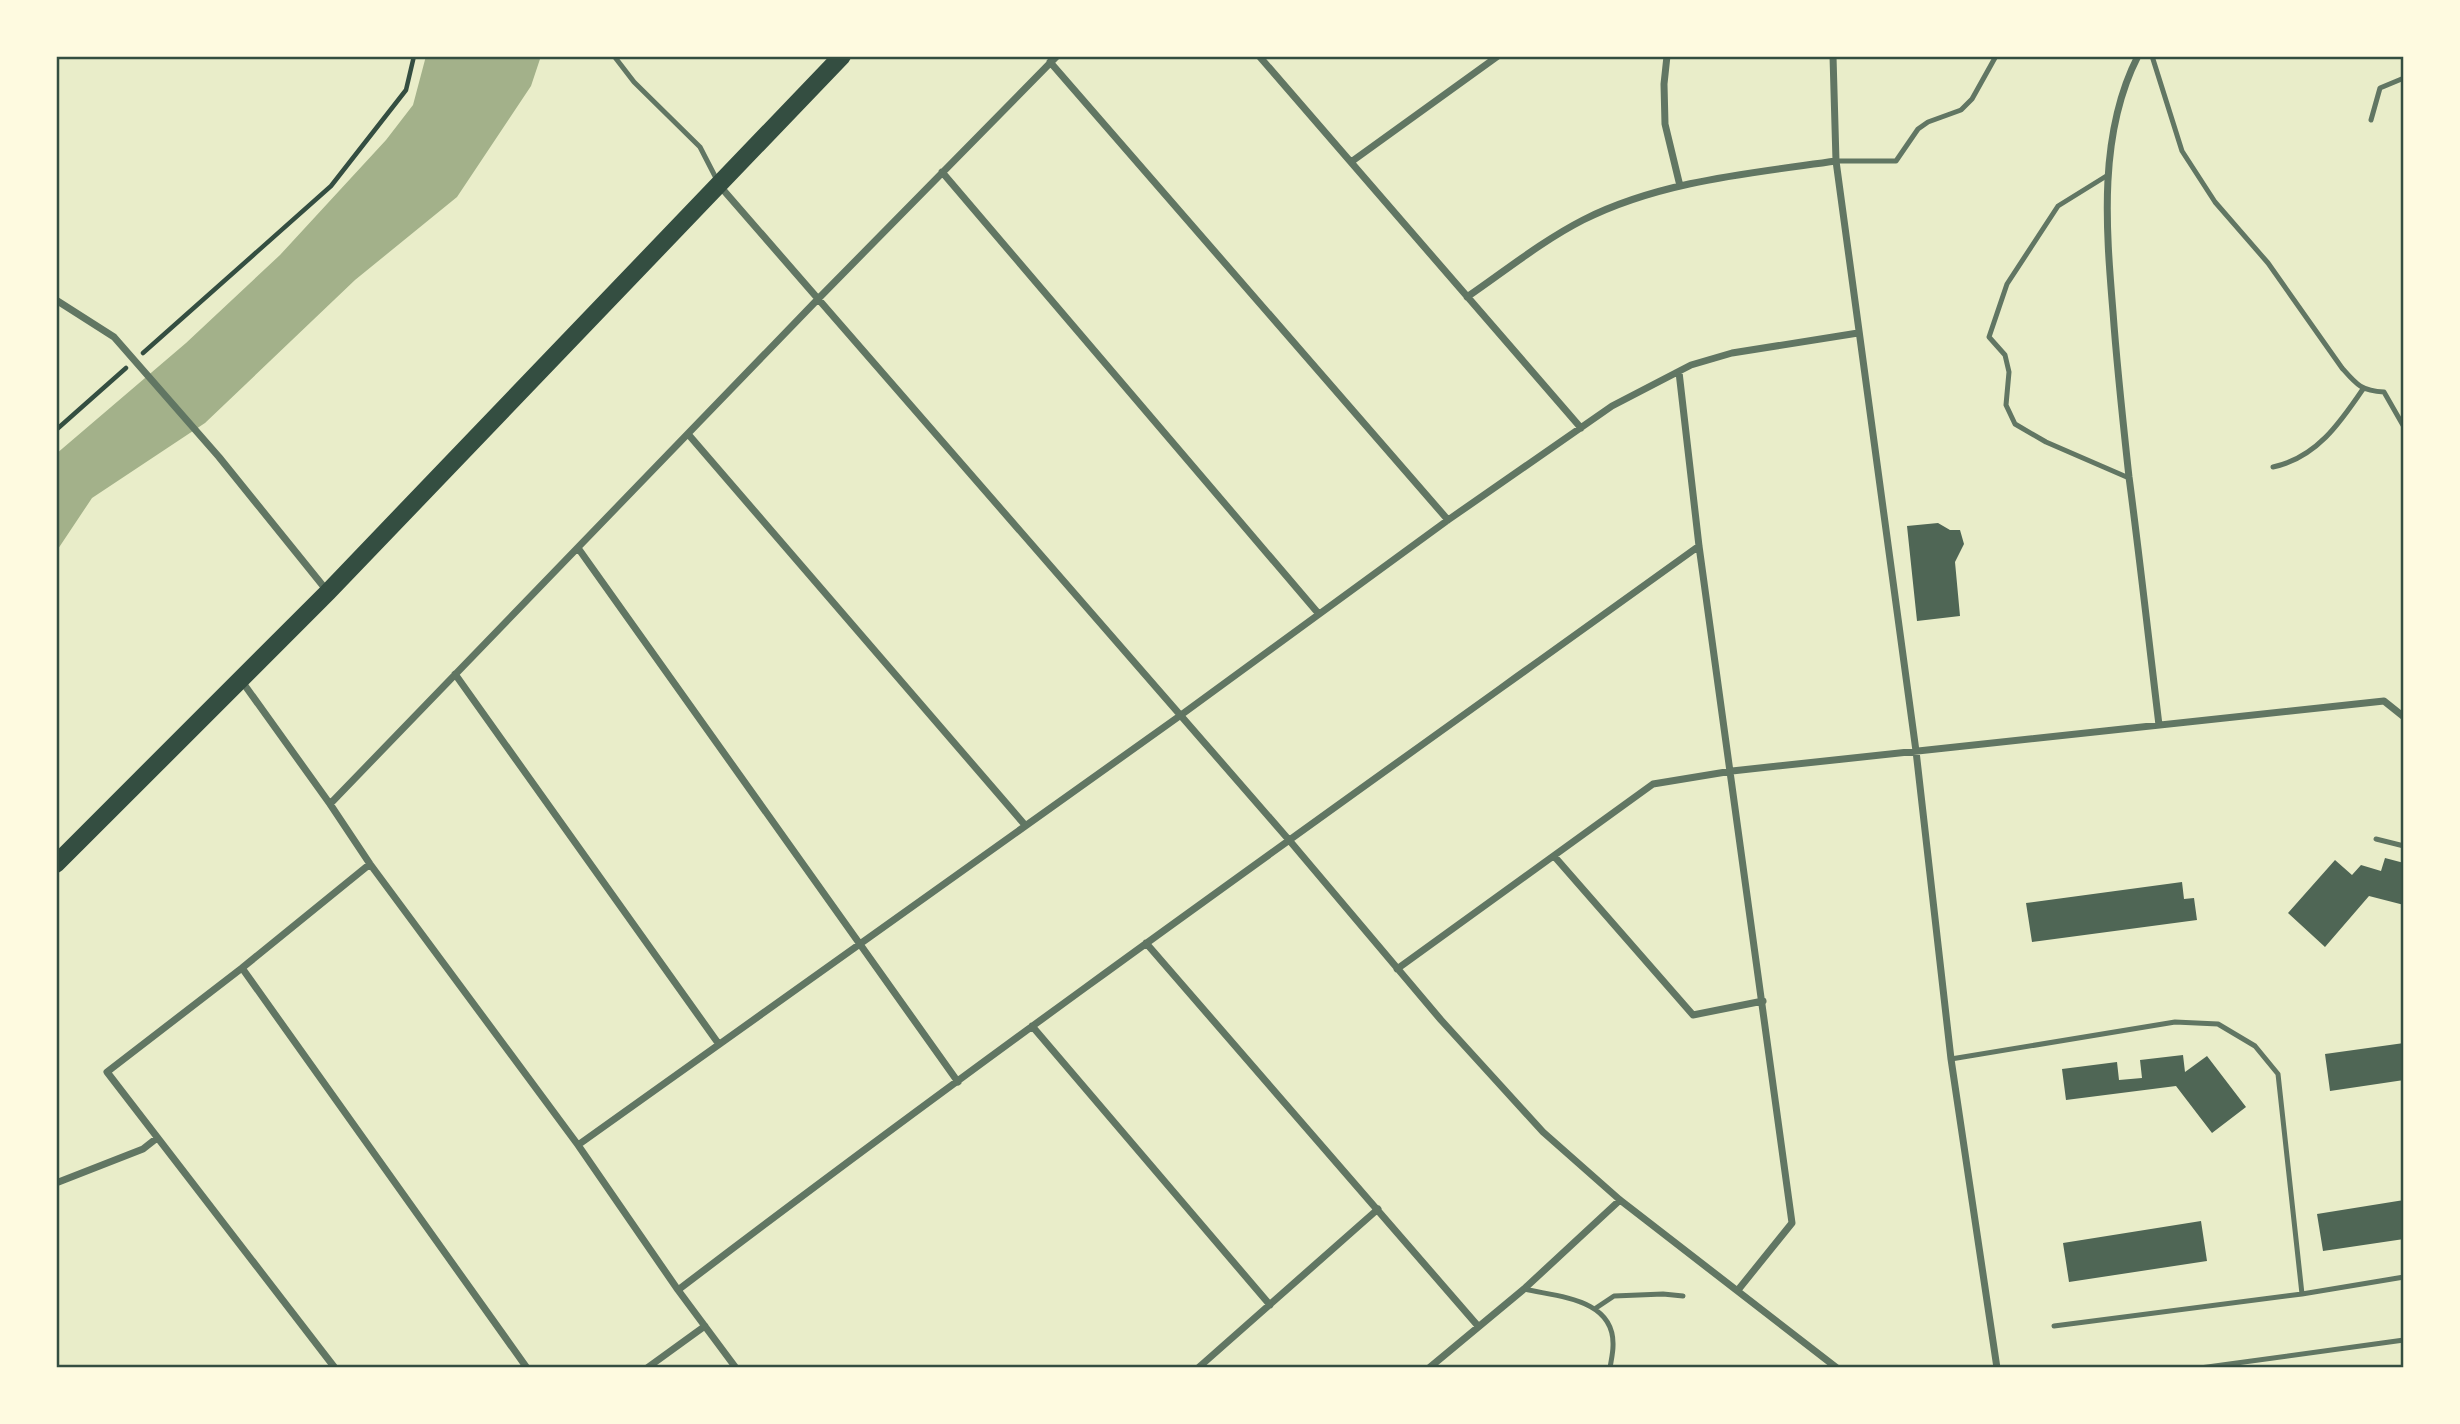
<svg xmlns="http://www.w3.org/2000/svg" width="2460" height="1424" font-family="'Sofia Sans Condensed',sans-serif">
<style>
.water{fill:#a3b18a}
.building{fill:#4f6655}
.lines{fill:none;stroke-linecap:round;stroke-linejoin:round}
.path{stroke:#344e41;stroke-width:4.5}
.service{stroke:#617663;stroke-width:5}
.minor{stroke:#617663;stroke-width:7}
.primary{stroke:#344e41;stroke-width:18}
.neatline{fill:none;stroke:#344e41;stroke-width:2.5}
</style>
<rect width="100%" height="100%" fill="#e9edc9"/>
<!-- water -->
<path class="water" d="M426,56H541L531,86L457,197L355,280L205,423L92,498L56,552V454L186,343L280,255L386,140L413,105Z"/>
<!-- building -->
<path class="building" d="M1938,523L1950,530H1960L1964,544L1955,562L1960,616L1917,621L1907,526Z
M2385,858L2404,863V905L2369,896L2325,947L2288,913L2335,860L2352,875L2361,865L2381,871Z
M2182,882L2184,899L2194,898L2197,920L2032,942L2026,903Z
M2404,1043V1080L2330,1091L2325,1054Z
M2183,1055L2185,1072L2207,1056L2246,1107L2212,1133L2176,1086L2066,1100L2062,1069L2117,1062L2119,1080L2142,1078L2140,1060Z
M2404,1200V1239L2323,1251L2317,1214Z
M2201,1221L2207,1261L2069,1282L2063,1243Z"/>
<g class="lines">
<!-- path -->
<path class="path" d="M143,353L331,186L406,90L414,56
M56,430L126,368"/>
<!-- service -->
<path class="service" d="M614,56L634,82L700,147L718,182
M2152,56L2182,151L2215,202L2268,263L2342,368C2356,384 2361,391 2384,392L2404,427
M2371,120L2380,88L2404,78
M1836,161H1896L1918,129L1928,122L1961,110L1972,99L1996,56
M2108,175L2058,206L2007,284L1989,337L2005,355L2009,372L2006,405L2015,424L2046,442L2129,478
M2273,467C2316,458 2340,423 2363,389
M2376,839L2404,846
M1951,1059L2175,1022L2218,1024L2255,1046L2278,1074L2302,1294
M1524,1289C1557,1297 1615,1298 1613,1346C1613,1353 1611,1361 1610,1368
M1596,1308L1614,1296L1663,1294L1683,1296
M2054,1326L2302,1294L2404,1277
M2200,1368L2404,1340"/>
<!-- minor -->
<path class="minor" d="M1259,56L1581,428
M1667,56L1664,84L1665,124L1680,186
M1833,56L1836,161L1916,751L1951,1059L1997,1368
M2138,56C2098,134 2106,228 2113,312C2117,368 2123,422 2129,477C2140,560 2149,643 2159,725
M1050,62L1448,520
M1351,162L1498,56
M942,172L1318,613
M719,185L1289,840L1441,1020L1543,1132L1620,1200L1837,1368
M1467,297C1505,271 1542,241 1583,220C1660,181 1751,173 1836,161
M56,300L114,337L219,457L328,592
M1679,372L1699,546L1792,1223L1738,1290
M688,434L1025,825
M578,548L958,1082
M455,674L718,1043
M241,680L330,804L370,864L578,1145L678,1290L736,1368
M330,804L818,299L1057,56
M1554,856L1693,1015L1763,1001
M1146,943L1478,1326
M242,968L527,1368
M1397,969L1653,784L1732,771L2384,701L2404,717
M1032,1026L1270,1305
M578,1145L1181,715L1448,520L1612,406L1691,365L1732,353L1858,333
M56,1183L143,1149L157,1138
M678,1290C1013,1035 1357,792 1699,546
M335,1368L107,1072L242,968L370,864
M647,1368L705,1326
M1198,1368L1378,1209
M1429,1368L1524,1289L1620,1200"/>
<!-- primary -->
<path class="primary" d="M56,864L328,592L842,56"/>
</g>
<!-- border -->
<rect width="2460" height="1424" fill="none" stroke="#fefae0" stroke-width="116"/>
<rect x="58" y="58" width="2344" height="1308" class="neatline"/>
</svg>
